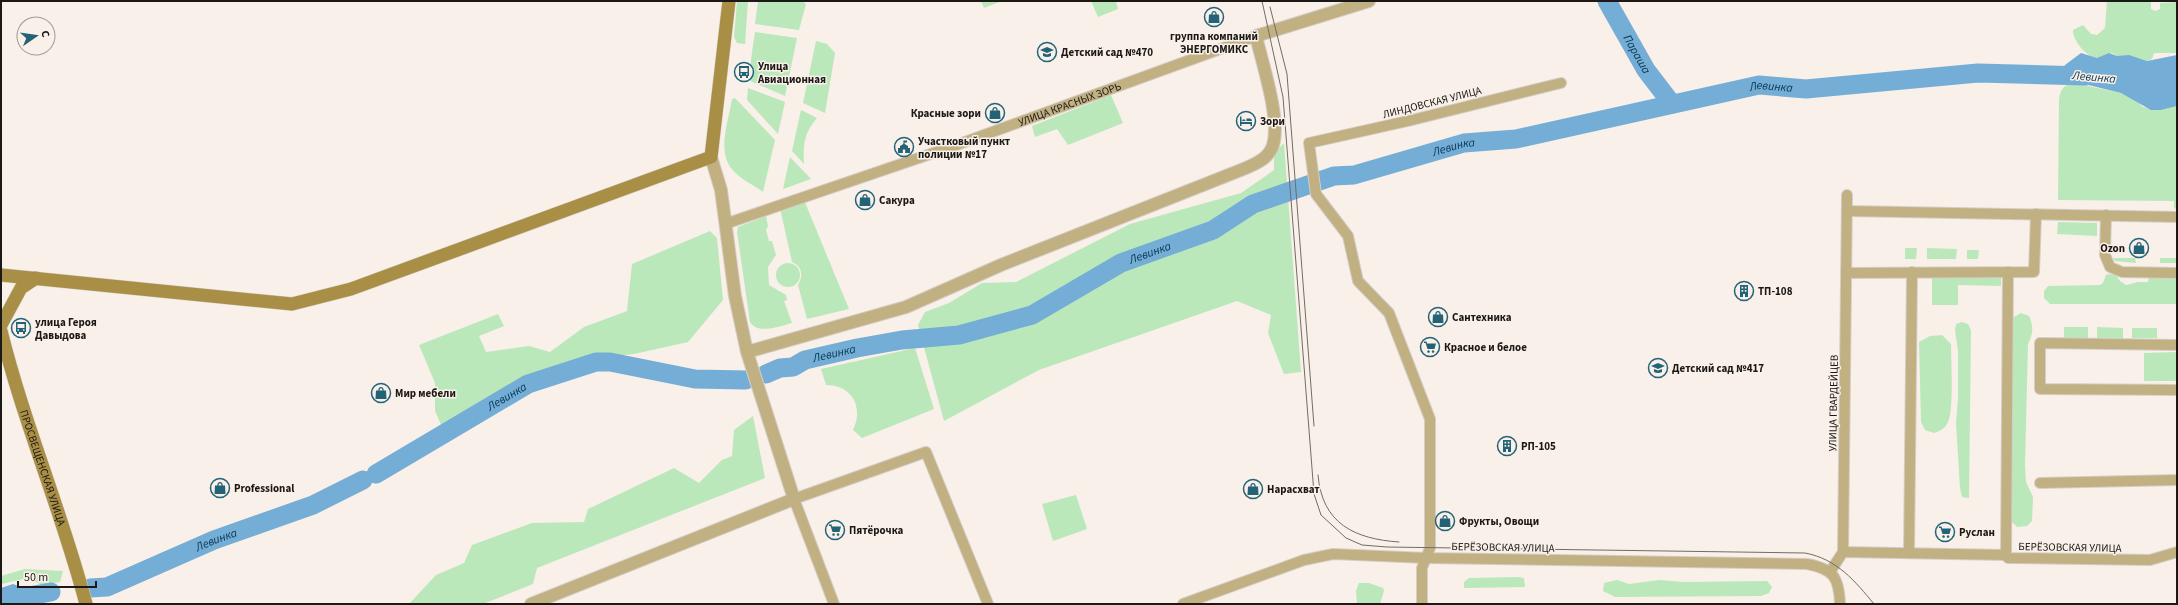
<svg xmlns="http://www.w3.org/2000/svg" width="2178" height="605" font-family="'Source Sans 3',sans-serif">
<style>
.green{fill:#bae8ba}
.water{fill:#74add6}
.lines{fill:none;stroke-linecap:round;stroke-linejoin:round}
.river{stroke:#74add6;stroke-width:19}
.minor-casing{stroke:#d5cdc7;stroke-width:12}
.tertiary-casing{stroke:#d5cdc7;stroke-width:14}
.secondary-casing{stroke:#d5cdc7;stroke-width:14}
.minor{stroke:#c1b082;stroke-width:10}
.tertiary{stroke:#c1b082;stroke-width:12}
.secondary{stroke:#a88f45;stroke-width:13}
.tram{stroke:#716c68;stroke-width:1}
.labels{text-anchor:middle;stroke-width:3;stroke-linejoin:round;paint-order:stroke}
.poi-label{font-size:11px;font-weight:bold;fill:#1b1815;stroke:#f9f0e9;text-anchor:start}
.street-label{font-size:11px;fill:#1b1815;stroke:#f9f0e9}
.water-label{font-size:12px;font-style:italic;fill:#073752;stroke:#f9f0e9}
</style>
<rect width="100%" height="100%" fill="#f9f0e9"/>
<!-- green -->
<path class="green" d="M737,1H748L745,44L737,43L734,37Z
M758,1H802L806,4L799,30L755,24Z
M981,1H1002L984,8Z
M1091,1H1116L1118,9L1098,17Z
M2107,1L2151,2V9L2155,11L2160,9V3L2177,2V53H2154L2152,59L2147,61L2133,57L2117,56L2112,53C2106,54 2102,58 2097,58C2086,57 2072,39 2073,30L2083,25L2091,34L2097,35L2105,28Z
M755,32L797,38L785,96L748,80Z
M816,41L827,44L835,53L825,113L803,103Z
M2074,83L2121,93L2137,101L2143,107L2161,110L2177,106V211L2174,207V201L2058,200L2059,99C2061,89 2063,85 2074,83Z
M748,88L785,102L778,134L747,100Z
M1111,95L1123,123L1068,145L1057,129L1035,137L1032,126Z
M735,98L775,140L763,192C754,185 738,178 731,168C717,150 729,119 732,99Z
M801,110L817,118C804,133 803,144 804,164L792,151Z
M1284,143L1301,372L1284,374L1268,333L1271,315L1237,301L1039,370L944,421L918,325L925,312L949,303L982,283L1016,282L1130,224L1241,193L1274,170V153Z
M790,157L811,179L783,189Z
M804,200L849,309L807,319L798,285C803,276 803,267 792,262L780,208Z
M766,216L768,226L766,230L769,241H772L776,255L768,267L769,285L786,295L787,300L784,301L792,323C780,326 758,335 750,322L737,232L738,227Z
M2058,222L2097,223V236L2057,234Z
M710,231L717,238L723,300L688,342L634,354L595,358L526,380L443,429L435,411V383L419,345L498,314L504,326L479,336L486,352L529,346L550,352L584,327L627,311L632,264Z
M1905,248H1917L1916,259H1905Z
M1927,248L1957,249L1956,259H1927Z
M1967,250H1979L1978,259H1967Z
M2113,258H2135L2136,263L2115,261Z
M2160,258H2177V263H2160Z
M776 275a12 12 0 1 1 24 0a12 12 0 1 1-24 0Z
M2109,274L2116,275L2120,281L2126,285L2138,282H2148L2149,277H2177V304H2050L2044,298V291L2048,286L2100,285L2103,283L2106,275Z
M1932,277H2001V286L1958,285V305H1932Z
M2021,313L2029,316C2034,327 2033,334 2028,344L2025,465L2026,482L2033,497L2032,521L2027,526L2017,527L2012,522L2011,510V329L2014,317Z
M1962,322L1968,324L1971,330L1969,498L1962,497L1960,488L1956,423L1958,398V351L1955,330L1956,324Z
M2064,327H2088V339H2064Z
M2097,327L2123,328V339L2097,338Z
M2132,328H2157V338H2132Z
M1942,335L1951,344C1951,360 1954,409 1948,422C1945,429 1940,431 1934,433L1925,430L1921,422L1919,342L1930,336Z
M915,348L934,409L862,438L853,430C864,407 852,385 826,385L821,369Z
M2177,352V381H2144V353Z
M753,416L765,478L537,568L533,584L483,604H409L436,575L464,563L472,545L532,523L584,522L588,509L674,468L699,483L722,460L732,456L734,430Z
M1076,495L1087,529L1053,541L1042,504Z
M25,569L63,571L60,582L42,585L28,578L1,584V576Z
M1517,577L1524,578L1525,587L1464,588V582L1469,578Z
M1617,580L1629,584L1659,580L1683,582L1767,581L1772,587L1769,593L1761,596L1615,597L1603,591L1604,583Z
M1359,583H1369L1383,588L1384,591L1380,604H1357L1356,591Z"/>
<!-- water -->
<path class="water" d="M2081,53L2097,58L2109,53L2117,56L2129,55L2147,61L2177,55V106L2161,110H2151L2121,93L2064,79L2061,74L2065,65Z
M13,584L37,593L26,604H1V588Z"/>
<g class="lines">
<!-- river -->
<g class="river">
<path id="s1" d="M1607,1L1646,70L1672,104"/>
<path id="s2" d="M766,374L780,368L793,367L805,360L857,348L902,340L959,335L1032,315L1121,263L1213,230L1253,204L1334,176L1354,175L1464,143L1516,139L1759,85L1806,89L1978,73L2086,76"/>
<path id="s3" d="M376,474L528,384L596,362H610L695,379L746,380"/>
<path id="s4" d="M90,588L107,587L214,540L313,505L363,480"/>
<path d="M1,601L51,592"/>
</g>
<defs>
<g id="minor">
<path d="M1847,211L2177,217"/>
<path d="M2106,215L2105,255L2110,267L2122,272L2177,273"/>
<path id="s5" d="M725,224L951,147L1256,36"/>
<path d="M1846,273L2034,272L2036,214"/>
<path d="M2177,345L2040,343V389L2177,390"/>
<path d="M2040,483L2177,480"/>
<path d="M1843,552L2006,555L2008,558L2150,560L2177,552"/>
<path d="M1909,553L1912,272"/>
<path d="M2006,555L2008,272"/>
<path d="M1830,572L1843,552L1847,195"/>
<path d="M834,604L794,499L926,452L988,604"/>
<path d="M1183,604L1304,560L1333,554L1426,558L1807,564C1834,569 1839,578 1840,604"/>
<path d="M1422,604V568L1430,548V419L1389,313L1358,281L1348,236L1316,194L1309,143L1412,120L1561,83"/>
</g>
<path id="tertiary" d="M747,352L906,307L1001,265L1246,168C1257,163 1269,158 1273,145C1281,119 1262,63 1256,36L1369,1
M531,604L794,499L747,352L735,296L721,190L711,157"/>
<g id="secondary">
<path d="M1,275L292,304L351,289L711,157L729,1"/>
<path d="M1,325L21,288L36,278"/>
<path id="s6" d="M1,331C24,424 62,512 86,604"/>
</g>
</defs>
<!-- minor casing -->
<use href="#minor" class="minor-casing"/>
<!-- tertiary casing -->
<use href="#tertiary" class="tertiary-casing"/>
<!-- secondary casing -->
<use href="#secondary" class="secondary-casing"/>
<!-- minor -->
<use href="#minor" class="minor"/>
<!-- tertiary -->
<use href="#tertiary" class="tertiary"/>
<!-- secondary -->
<use href="#secondary" class="secondary"/>
<!-- tram -->
<path class="tram" d="M1262,1L1283,97L1314,494L1321,515L1346,538L1362,545L1387,547L1805,553C1837,559 1855,581 1874,604
M1270,7L1287,74L1314,426
M1318,475C1322,524 1355,539 1399,542"/>
</g>
<!-- icons -->
<defs>
<symbol id="shop-ring" viewBox="-11 -11 22 22"><circle r="9.5" fill="#f9f0e9" stroke="#226377" stroke-width="1.5"/><path d="M-5-2.5h2.3a2.7 3.5 0 0 1 5.4 0H5L5.5 6h-11ZM-1.5-2.5h3a1.5 2.3 0 0 0-3 0Z" fill="#226377"/></symbol>
<symbol id="school-ring" viewBox="-11 -11 22 22"><circle r="9.5" fill="#f9f0e9" stroke="#226377" stroke-width="1.5"/><path d="M0-5L7-2L0 1L-7-2ZM-4 1L0 2.5L4 1V4Q0 6-4 4Z" fill="#226377"/></symbol>
<symbol id="bus-ring" viewBox="-11 -11 22 22"><circle r="9.5" fill="#f9f0e9" stroke="#226377" stroke-width="1.5"/><path d="M-5-6H5V4H4V6H2V4H-2V6H-4V4H-5ZM-3.5-4V0h7V-4ZM-3.5 1.2v1.5H-2V1.2ZM2 1.2v1.5H3.5V1.2Z" fill="#226377"/></symbol>
<symbol id="hotel-ring" viewBox="-11 -11 22 22"><circle r="9.5" fill="#f9f0e9" stroke="#226377" stroke-width="1.5"/><path d="M-6-4.5h1.5V1H6V5H4.5V3h-9V5H-6ZM-4 0a1.8 1.8 0 1 1 3.6 0ZM.5 0V-2.5h3Q6-2.5 6 0Z" fill="#226377"/></symbol>
<symbol id="civic-ring" viewBox="-11 -11 22 22"><circle r="9.5" fill="#f9f0e9" stroke="#226377" stroke-width="1.5"/><path d="M-.6-6.5H3V-4.5H.6V-3L4-1V1h2V6H-6V1h2V-1L-.6-3ZM-1.2 2.5V6h2.4V2.5Z" fill="#226377"/></symbol>
<symbol id="building-ring" viewBox="-11 -11 22 22"><circle r="9.5" fill="#f9f0e9" stroke="#226377" stroke-width="1.5"/><path d="M-4-6H4V6H1V3H-1V6H-4ZM-2.5-4.3h1.7v1.8h-1.7ZM.8-4.3h1.7v1.8H.8ZM-2.5-1h1.7V.8h-1.7ZM.8-1h1.7V.8H.8Z" fill="#226377"/></symbol>
<symbol id="supermarket-ring" viewBox="-11 -11 22 22"><circle r="9.5" fill="#f9f0e9" stroke="#226377" stroke-width="1.5"/><path d="M-6-5.5h2.5l.6 2H6L4.5 2H-2.5L-4.4-4H-6ZM-1.5 3.2a1.3 1.3 0 1 0 .1 0ZM3 3.2a1.3 1.3 0 1 0 .1 0Z" fill="#226377"/></symbol>
</defs>
<g fill-rule="evenodd">
<use href="#shop-ring" x="1203" y="6" width="22" height="22"/>
<use href="#school-ring" x="1036" y="41" width="22" height="22"/>
<use href="#bus-ring" x="733" y="61" width="22" height="22"/>
<use href="#shop-ring" x="984" y="102" width="22" height="22"/>
<use href="#hotel-ring" x="1235" y="110" width="22" height="22"/>
<use href="#civic-ring" x="893" y="136" width="22" height="22"/>
<use href="#shop-ring" x="854" y="189" width="22" height="22"/>
<use href="#shop-ring" x="2128" y="237" width="22" height="22"/>
<use href="#building-ring" x="1733" y="280" width="22" height="22"/>
<use href="#shop-ring" x="1427" y="306" width="22" height="22"/>
<use href="#bus-ring" x="10" y="317" width="22" height="22"/>
<use href="#supermarket-ring" x="1419" y="336" width="22" height="22"/>
<use href="#school-ring" x="1647" y="357" width="22" height="22"/>
<use href="#shop-ring" x="370" y="382" width="22" height="22"/>
<use href="#building-ring" x="1496" y="435" width="22" height="22"/>
<use href="#shop-ring" x="209" y="477" width="22" height="22"/>
<use href="#shop-ring" x="1242" y="478" width="22" height="22"/>
<use href="#shop-ring" x="1434" y="510" width="22" height="22"/>
<use href="#supermarket-ring" x="824" y="519" width="22" height="22"/>
<use href="#supermarket-ring" x="1934" y="521" width="22" height="22"/>
</g>
<g class="labels">
<!-- poi labels -->
<g class="poi-label">
<text x="1214" y="40" text-anchor="middle">группа компаний<tspan x="1214" dy="13">ЭНЕРГОМИКС</tspan></text>
<text x="1061" y="56">Детский сад №470</text>
<text x="758" y="70">Улица<tspan x="758" dy="13">Авиационная</tspan></text>
<text x="981" y="117" text-anchor="end">Красные зори</text>
<text x="1260" y="125">Зори</text>
<text x="918" y="145">Участковый пункт<tspan x="918" dy="13">полиции №17</tspan></text>
<text x="879" y="204">Сакура</text>
<text x="2125" y="252" text-anchor="end">Ozon</text>
<text x="1758" y="295">ТП-108</text>
<text x="1452" y="321">Сантехника</text>
<text x="35" y="326">улица Героя<tspan x="35" dy="13">Давыдова</tspan></text>
<text x="1444" y="351">Красное и белое</text>
<text x="1672" y="372">Детский сад №417</text>
<text x="395" y="397">Мир мебели</text>
<text x="1521" y="450">РП-105</text>
<text x="234" y="492">Professional</text>
<text x="1267" y="493">Нарасхват</text>
<text x="1459" y="525">Фрукты, Овощи</text>
<text x="849" y="534">Пятёрочка</text>
<text x="1959" y="536">Руслан</text>
</g>
<!-- street labels -->
<g class="street-label">
<text transform="translate(1432 102) rotate(-14)" y="4">ЛИНДОВСКАЯ УЛИЦА</text>
<text dy="4" stroke="none"><textPath href="#s5" startOffset="365">УЛИЦА КРАСНЫХ ЗОРЬ</textPath></text>
<text transform="translate(1833 403) rotate(-89)" y="4">УЛИЦА ГВАРДЕЙЦЕВ</text>
<text dy="4" stroke="none"><textPath href="#s6" startOffset="143">ПРОСВЕЩЕНСКАЯ УЛИЦА</textPath></text>
<text transform="translate(1503 547) rotate(1)" y="4">БЕРЁЗОВСКАЯ УЛИЦА</text>
<text transform="translate(2070 547) rotate(1)" y="4">БЕРЁЗОВСКАЯ УЛИЦА</text>
</g>
<!-- water labels -->
<g class="water-label">
<text dy="4" stroke="none"><textPath href="#s1" startOffset="61">Параша</textPath></text>
<text transform="translate(2094 77) rotate(5)" y="4">Левинка</text>
<text dy="4" stroke="none"><textPath href="#s2" startOffset="1056">Левинка</textPath></text>
<text dy="4" stroke="none"><textPath href="#s2" startOffset="732">Левинка</textPath></text>
<text dy="4" stroke="none"><textPath href="#s2" startOffset="408">Левинка</textPath></text>
<text dy="4" stroke="none"><textPath href="#s2" startOffset="72">Левинка</textPath></text>
<text dy="4" stroke="none"><textPath href="#s3" startOffset="152">Левинка</textPath></text>
<text dy="4" stroke="none"><textPath href="#s4" startOffset="136">Левинка</textPath></text>
</g>
</g>
<!-- border -->
<rect width="2178" height="605" fill="none" stroke="#1b1815" stroke-width="4"/>
<!-- north arrow -->
<g transform="translate(36 36) rotate(77)"><circle r="19" fill="#f9f0e9" stroke="#a09a94"/>
<path d="M0-3L7 15L0 10L-7 15Z" fill="#226377"/>
<text y="-6" font-size="11" font-weight="bold" text-anchor="middle" fill="#1b1815">С</text>
</g>
<!-- scale -->
<path d="M18 581v6h78v-6" fill="none" stroke="#1b1815" stroke-width="2"/>
<text x="24" y="581" font-size="12" fill="#1b1815" stroke="#f9f0e9" stroke-width="3" paint-order="stroke">50 m</text>
</svg>
